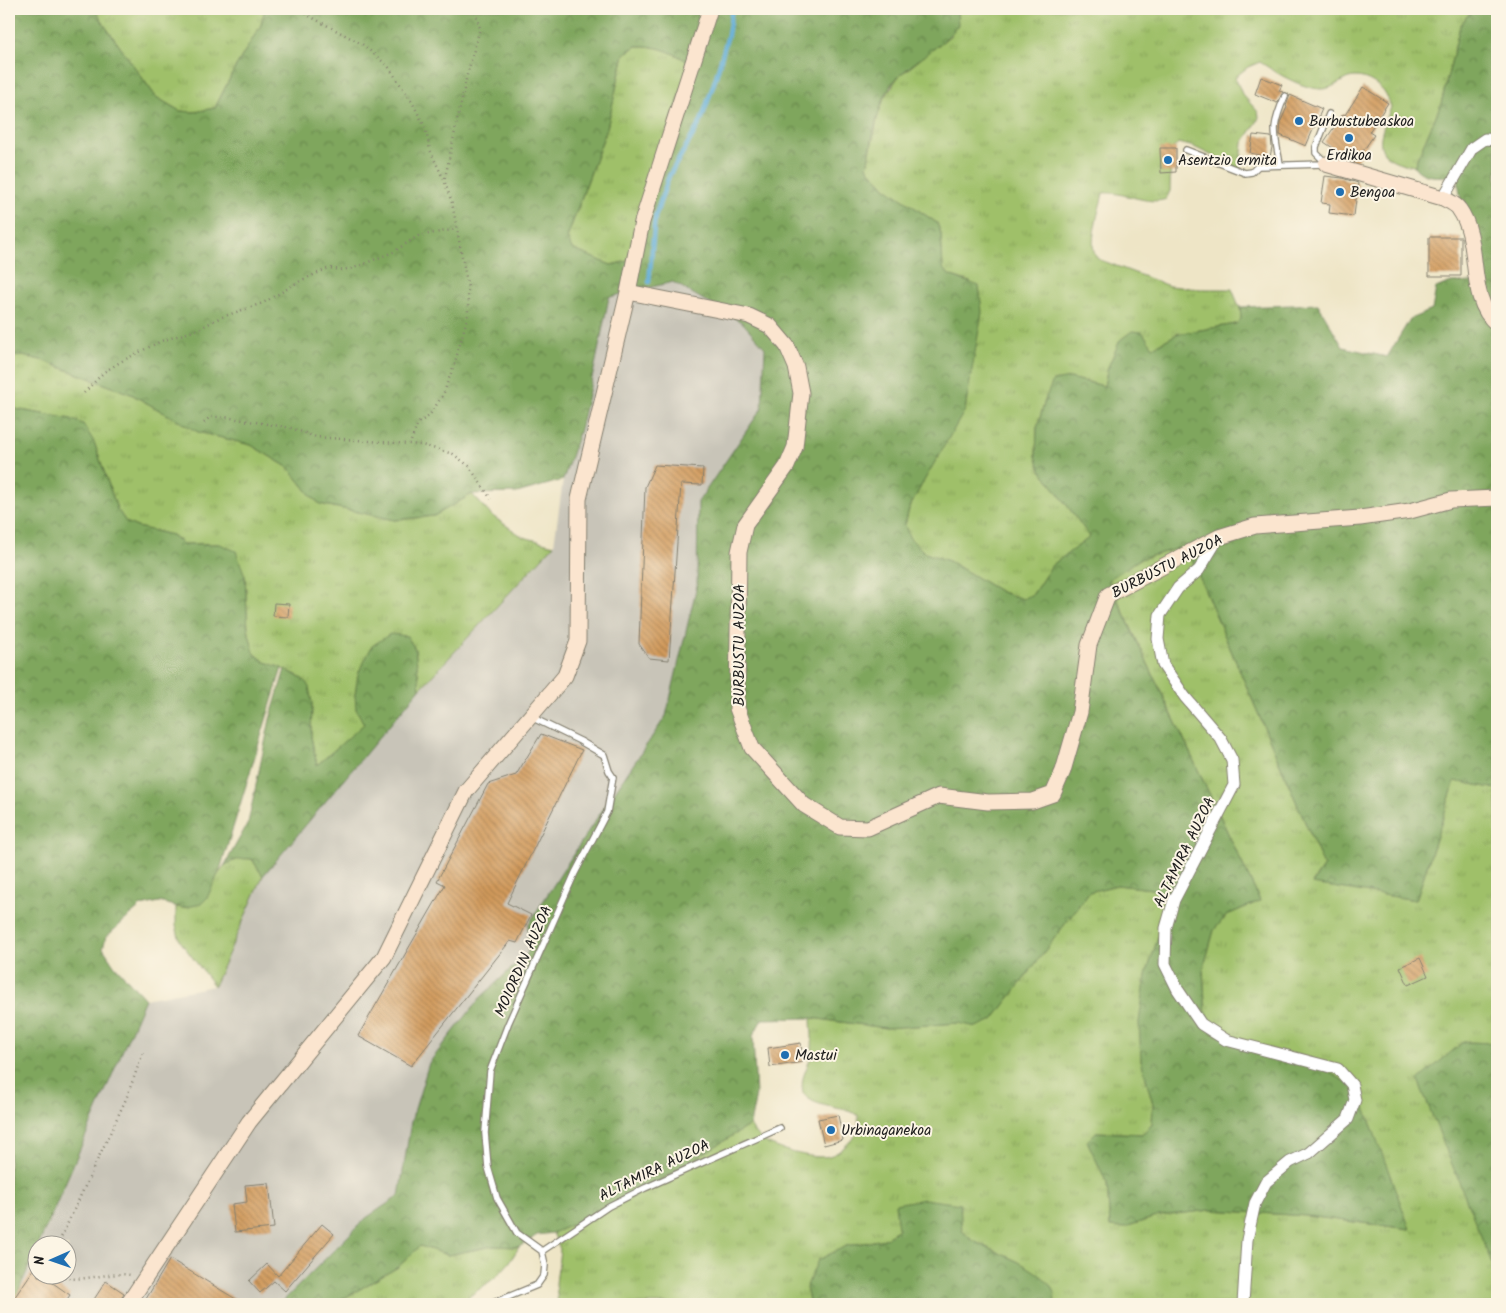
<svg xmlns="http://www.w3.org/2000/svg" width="1506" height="1313" font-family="Kalam,sans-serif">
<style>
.industrial{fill:#c8c4b8}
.grass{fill:url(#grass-tufts);stroke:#5e6e42}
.forest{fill:url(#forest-crowns);stroke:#4e613c;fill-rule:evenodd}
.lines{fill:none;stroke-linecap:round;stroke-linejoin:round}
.stream{stroke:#5caad6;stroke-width:4.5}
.building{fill:url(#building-back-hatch)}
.lane-casing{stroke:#858071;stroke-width:8}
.street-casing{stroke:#858071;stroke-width:13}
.secondary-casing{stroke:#858071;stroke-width:17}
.path{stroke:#858071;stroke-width:2.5;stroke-dasharray:1 4;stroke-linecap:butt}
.lane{stroke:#fff;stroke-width:5.5}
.street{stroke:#fff;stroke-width:11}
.secondary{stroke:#fbe5cf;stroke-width:15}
.poi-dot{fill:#1f6fb2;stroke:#fcf5e5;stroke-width:2}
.labels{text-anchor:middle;stroke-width:4;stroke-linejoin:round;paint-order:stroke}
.poi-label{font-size:15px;fill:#1c1c1c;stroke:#fcf5e5;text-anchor:start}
.street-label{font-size:15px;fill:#1c1c1c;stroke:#fcf5e5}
</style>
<defs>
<pattern id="grass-tufts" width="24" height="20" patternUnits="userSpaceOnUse" patternTransform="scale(1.25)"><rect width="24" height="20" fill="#9fc069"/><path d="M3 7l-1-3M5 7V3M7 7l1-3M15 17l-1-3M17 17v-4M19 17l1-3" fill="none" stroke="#88a45a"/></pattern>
<pattern id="forest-crowns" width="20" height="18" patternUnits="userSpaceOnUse" patternTransform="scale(1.25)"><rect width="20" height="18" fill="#7fa65d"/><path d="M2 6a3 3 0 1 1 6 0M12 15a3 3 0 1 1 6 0" fill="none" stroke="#67864c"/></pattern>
<pattern id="building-back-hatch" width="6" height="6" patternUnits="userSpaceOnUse" patternTransform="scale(1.25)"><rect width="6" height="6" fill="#d19a5c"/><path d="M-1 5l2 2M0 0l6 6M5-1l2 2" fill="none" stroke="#a97d4b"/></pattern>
</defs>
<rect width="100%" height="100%" fill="#fcf5e5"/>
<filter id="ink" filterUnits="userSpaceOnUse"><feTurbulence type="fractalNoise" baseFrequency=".02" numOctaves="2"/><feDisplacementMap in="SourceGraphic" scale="10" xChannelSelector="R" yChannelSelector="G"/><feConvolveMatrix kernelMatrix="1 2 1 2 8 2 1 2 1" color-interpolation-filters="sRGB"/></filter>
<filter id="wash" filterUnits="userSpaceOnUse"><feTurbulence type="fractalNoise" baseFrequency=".0096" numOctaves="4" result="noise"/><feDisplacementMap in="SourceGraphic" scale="20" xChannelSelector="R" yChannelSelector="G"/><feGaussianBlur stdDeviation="1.12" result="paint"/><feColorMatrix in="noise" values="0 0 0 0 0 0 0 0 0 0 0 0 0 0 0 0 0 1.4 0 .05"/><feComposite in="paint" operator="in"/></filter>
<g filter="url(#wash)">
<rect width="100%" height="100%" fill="#eee5c6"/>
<!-- industrial -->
<path class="industrial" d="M673,282L743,323L765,348L762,408L698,502L697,585L666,716L528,925V953L480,998L411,1122L399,1196L366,1218L280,1304H13L37,1248L38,1276H68V1246L39,1245L145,999L214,986L263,876L420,689L554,545L563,480L609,297Z"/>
<!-- grass -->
<path class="grass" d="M95,9H265L261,25L236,66L215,108L194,112L180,111L156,97L105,26Z
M954,9H1478L1468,15L1460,26L1441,104L1414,166C1392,162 1374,155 1383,129C1385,121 1389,114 1391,107C1389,102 1387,96 1384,92C1376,82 1360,73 1346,79C1338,83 1331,89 1321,89C1300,88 1277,73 1260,62L1248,67L1235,77L1242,94L1258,112L1259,117L1257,122L1243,143L1240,169L1194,147L1179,143L1173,148L1171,151L1170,191L1166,199C1149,206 1122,191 1103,193C1100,209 1086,247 1098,259L1169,286L1201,289H1232L1242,313L1241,319L1236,324L1177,334L1153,347L1142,332L1108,367L1104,386L1070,378L1046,397L1037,428L1036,456L1041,470L1091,537L1052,565L1033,594L1023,599L1001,592L949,561L925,553L909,537L905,525L909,509L921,486L970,282L949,275L943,268L941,234L937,223L886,188L867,167L878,115L884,99L898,77L951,35L957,12Z
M636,46C657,45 673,52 690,63L628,261L611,265L572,249L567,238L607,128L624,54Z
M23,356L41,360L131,394L198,432L251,445L289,468L312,497L320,504L395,520L434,516L472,494L491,515L523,537L554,545L420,689L415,649L356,709L365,724L317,765L311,737L312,703L297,675L265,662L254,653L248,630L245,576L220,544H183L172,535L137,527L126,522L117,509L94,442L71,419L15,409L9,404V357Z
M1186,546L1324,866L1312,883L1416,900L1455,781L1497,789V1043L1463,1042L1497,1290V1304H1054L1055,1300L1019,1262L973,1241L962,1231L898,1229L885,1239L846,1246L806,1288L810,1304H558L556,1284L560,1249L553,1233L626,1201L750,1125C753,1131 757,1136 762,1140C774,1149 815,1160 829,1156C841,1153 850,1141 859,1132L858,1115C841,1105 814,1109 803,1093C799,1075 810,1067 812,1051C813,1040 811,1028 811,1018L886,1028L958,1023L976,1026L993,1020L1089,892L1117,885L1152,889L1165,897L1167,908L1141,1060L1153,1104L1152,1125L1142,1134L1096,1132L1088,1141L1107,1183L1110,1227L1122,1228L1159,1216L1211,1210L1307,1216L1409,1229L1358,1089L1212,1033L1206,1017L1203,970L1214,930L1227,915L1260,901L1108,579L1140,559Z
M242,858L252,859L263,876L214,986L180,941L176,926V907L183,908L217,876L224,866L231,862Z
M420,1246L448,1255L493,1246L519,1247L509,1263L496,1277L459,1304H334L398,1267Z"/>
<!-- forest -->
<path class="forest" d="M9,9H95L105,26L156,97L180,111L194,112L215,108L236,66L261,25L265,9H954L957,12L958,25C943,46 918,58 899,76C877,97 873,138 867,167L886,188L937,223L941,234L943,268L949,275L979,286L982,312L965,410L921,486L909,509L905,525L909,537L925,553L949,561L1001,592L1023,599L1033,594L1052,565L1090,537L1041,470L1036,456L1037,428L1046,397L1053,381L1070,378L1104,386L1108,367L1120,340L1132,331L1142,332L1153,347L1177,334L1236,324L1241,319L1240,307L1318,304L1343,347L1387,357L1410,319L1432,310L1436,288L1448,283L1476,282C1473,246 1460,212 1458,176C1444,176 1423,180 1414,166L1441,104L1460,26L1468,15L1478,9H1497V789L1455,781L1416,900L1312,884L1324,866L1186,546L1140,559L1108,580L1260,901L1227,915L1214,930L1203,970L1206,1017L1212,1033L1320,1067L1358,1089L1410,1229L1307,1216L1211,1210L1159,1216L1122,1228L1110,1227L1107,1183L1087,1141L1096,1132L1142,1134L1152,1125L1153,1104L1141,1060L1139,1022L1146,975L1167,908L1165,897L1152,889L1117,885L1089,892L993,1020L976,1027L958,1023L886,1028L811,1018L762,1019L753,1036L756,1095L750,1125L626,1201L553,1233L537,1235L519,1247L493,1246L448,1255L420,1246L398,1267L334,1304H280L366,1218L399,1196L411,1122L429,1063L480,998L528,953V925L589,830L666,716L697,585L698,502L762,408L765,348L743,323L673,282L609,297L596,361L579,433L563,480L517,493L472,494L434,516L395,520L320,504L312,497L289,468L251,445L198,432L131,394L41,360L23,356L10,357L9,361ZM636,46C657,45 673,52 690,63L628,261L611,265L572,249L567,237L607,128L624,54Z
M9,404L15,409L71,419L83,424L94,442L117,509L126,522L137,527L172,535L183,544H220L236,551L245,576L248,630L254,653L265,662L282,668L220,870L207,898L201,904L183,908L159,902L141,906L106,937L103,948L114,965L145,999L13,1304H9V1085C14,1078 13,1073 9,1066Z
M390,634L407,636L415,649L420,689L263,876L252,859C241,858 233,860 224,866L248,823L270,719L285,669L304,680L309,687L312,703L311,737L317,765L364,724L356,709L355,694L358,674L372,646Z
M1463,1042L1497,1043V1290L1493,1266L1418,1080Z
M924,1199L960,1204L962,1231C966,1234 969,1239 974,1241C995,1254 1062,1272 1054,1304H810L806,1288L818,1260L846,1246L885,1239L898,1229L895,1204Z"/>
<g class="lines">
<!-- stream -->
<path class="stream" d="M649,282L655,217L669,176L701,121L715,80L728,35L732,9"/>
</g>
<g id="blocks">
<!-- building -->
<path class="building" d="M1261,77L1282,85L1279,91L1283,92L1277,103L1255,94Z
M1363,87L1388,103L1369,132L1374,135L1355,163L1324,142L1343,114L1345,115Z
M1290,95L1322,109L1306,146L1280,135L1281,121L1287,107L1286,106Z
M1253,135L1271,137L1272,147L1270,157L1250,153Z
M1160,148H1176V172L1161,173Z
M1325,176L1342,178L1358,183L1354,216L1329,213L1330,204L1321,203Z
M1429,237H1461V276H1429Z
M655,465L703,468L702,485L681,484L669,660L649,658L639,644L645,487Z
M274,603L289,604L288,617L273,616Z
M541,734L582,750L507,903L531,915L517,943L510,941L411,1066L358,1036L445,885L437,881L488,784L516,775Z
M1420,958L1428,976L1408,985L1400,967Z
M801,1043L803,1062L770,1067L768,1048Z
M838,1115L843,1140L824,1145L818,1119Z
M269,1183L274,1228L235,1232L232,1204L247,1202L245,1185Z
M322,1224L334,1234L285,1291L274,1281L260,1293L249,1281L267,1264L278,1276Z
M170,1259L244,1304H143Z
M34,1269L38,1272V1276H43L70,1295L64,1304H10Z
M106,1281L124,1293L119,1304H91Z"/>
</g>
</g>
<g filter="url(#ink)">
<use href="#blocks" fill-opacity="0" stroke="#858071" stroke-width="1"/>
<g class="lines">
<defs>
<path id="lane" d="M1186,150L1245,173L1252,172L1258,166L1324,164
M1325,162L1316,153V147L1329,114
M1280,164C1274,131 1271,128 1285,96
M531,717L580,741L604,755L609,771L613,777L607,812L575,873L508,1024L490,1071L485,1133L488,1167L497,1198L517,1233L542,1251
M491,1304L537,1285L544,1275L545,1265L542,1251L609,1206L645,1188L780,1128"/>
<path id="street" d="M1443,198L1472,148L1485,139L1497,140
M1219,537L1199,570L1178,588L1160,615L1158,639L1163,665L1185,697L1221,739L1232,760L1234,785L1174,900L1166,928L1165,964L1178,990L1201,1024L1226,1040L1338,1069L1352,1085L1355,1100L1348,1119L1309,1153L1290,1162L1266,1182L1255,1203L1247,1240L1243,1304"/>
<path id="secondary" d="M1326,164L1443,198C1448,201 1456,204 1459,209C1483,242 1465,297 1497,324
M628,292L749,316L770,326L787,346L796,367L801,393L795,447L787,466L745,525L739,552L737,708L752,748L804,805L840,827L868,828L939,796L988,802L1033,801L1053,794L1063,771L1080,712L1089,645L1108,595L1219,537L1255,526L1360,518L1410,511L1451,500L1497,498
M128,1304L249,1122L384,957L466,791L565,676L578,641L579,499L628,292L642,222L710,9"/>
</defs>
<!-- lane casing -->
<use href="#lane" class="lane-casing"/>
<!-- street casing -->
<use href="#street" class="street-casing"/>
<!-- secondary casing -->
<use href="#secondary" class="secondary-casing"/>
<!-- path -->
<path class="path" d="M296,9L362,44L388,66L412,102L425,127L430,150L444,180L452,203L468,288V315L455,362L443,395L429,416L418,423L410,444
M445,178L467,75L480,28L474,9
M84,393L104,372L122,361L161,341L197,330L219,318L263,303L302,280L329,268L341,270L354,268L393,252L418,236L457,229
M204,423L210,417H225L291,428L316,437L422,445L453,454L469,466L491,499
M57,1246L126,1099L143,1053
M59,1276C80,1284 107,1271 131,1275"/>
<!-- lane -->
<use href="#lane" class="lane"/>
<!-- street -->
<use href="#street" class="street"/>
<!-- secondary -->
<use href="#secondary" class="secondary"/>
</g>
</g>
<!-- markers -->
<g class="poi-dot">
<circle cx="1299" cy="121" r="5"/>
<circle cx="1349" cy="138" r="5"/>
<circle cx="1168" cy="160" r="5"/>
<circle cx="1340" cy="192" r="5"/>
<circle cx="785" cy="1055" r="5"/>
<circle cx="831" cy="1130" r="5"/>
</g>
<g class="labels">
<!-- poi labels -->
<g class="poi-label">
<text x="1309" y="126">Burbustubeaskoa</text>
<text x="1349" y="160" text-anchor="middle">Erdikoa</text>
<text x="1178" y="165">Asentzio ermita</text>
<text x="1350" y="197">Bengoa</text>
<text x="795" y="1060">Mastui</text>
<text x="841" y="1135">Urbinaganekoa</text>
</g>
<!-- street labels -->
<g class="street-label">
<text transform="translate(1167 566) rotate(-27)" y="5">BURBUSTU AUZOA</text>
<text transform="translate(739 645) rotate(-90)" y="5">BURBUSTU AUZOA</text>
<text transform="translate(1184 852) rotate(-64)" y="5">ALTAMIRA AUZOA</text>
<text transform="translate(523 961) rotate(-66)" y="5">MOIORDIN AUZOA</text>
<text transform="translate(654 1170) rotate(-26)" y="5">ALTAMIRA AUZOA</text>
</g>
</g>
<!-- margin -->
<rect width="1506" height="1313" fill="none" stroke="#fcf5e5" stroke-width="30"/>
<!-- north arrow -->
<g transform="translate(52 1260) rotate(268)"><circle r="24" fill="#fcf5e5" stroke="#a29e95"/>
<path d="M0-4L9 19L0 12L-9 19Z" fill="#1f6fb2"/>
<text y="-8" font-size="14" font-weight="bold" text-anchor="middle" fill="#1c1c1c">N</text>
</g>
</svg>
